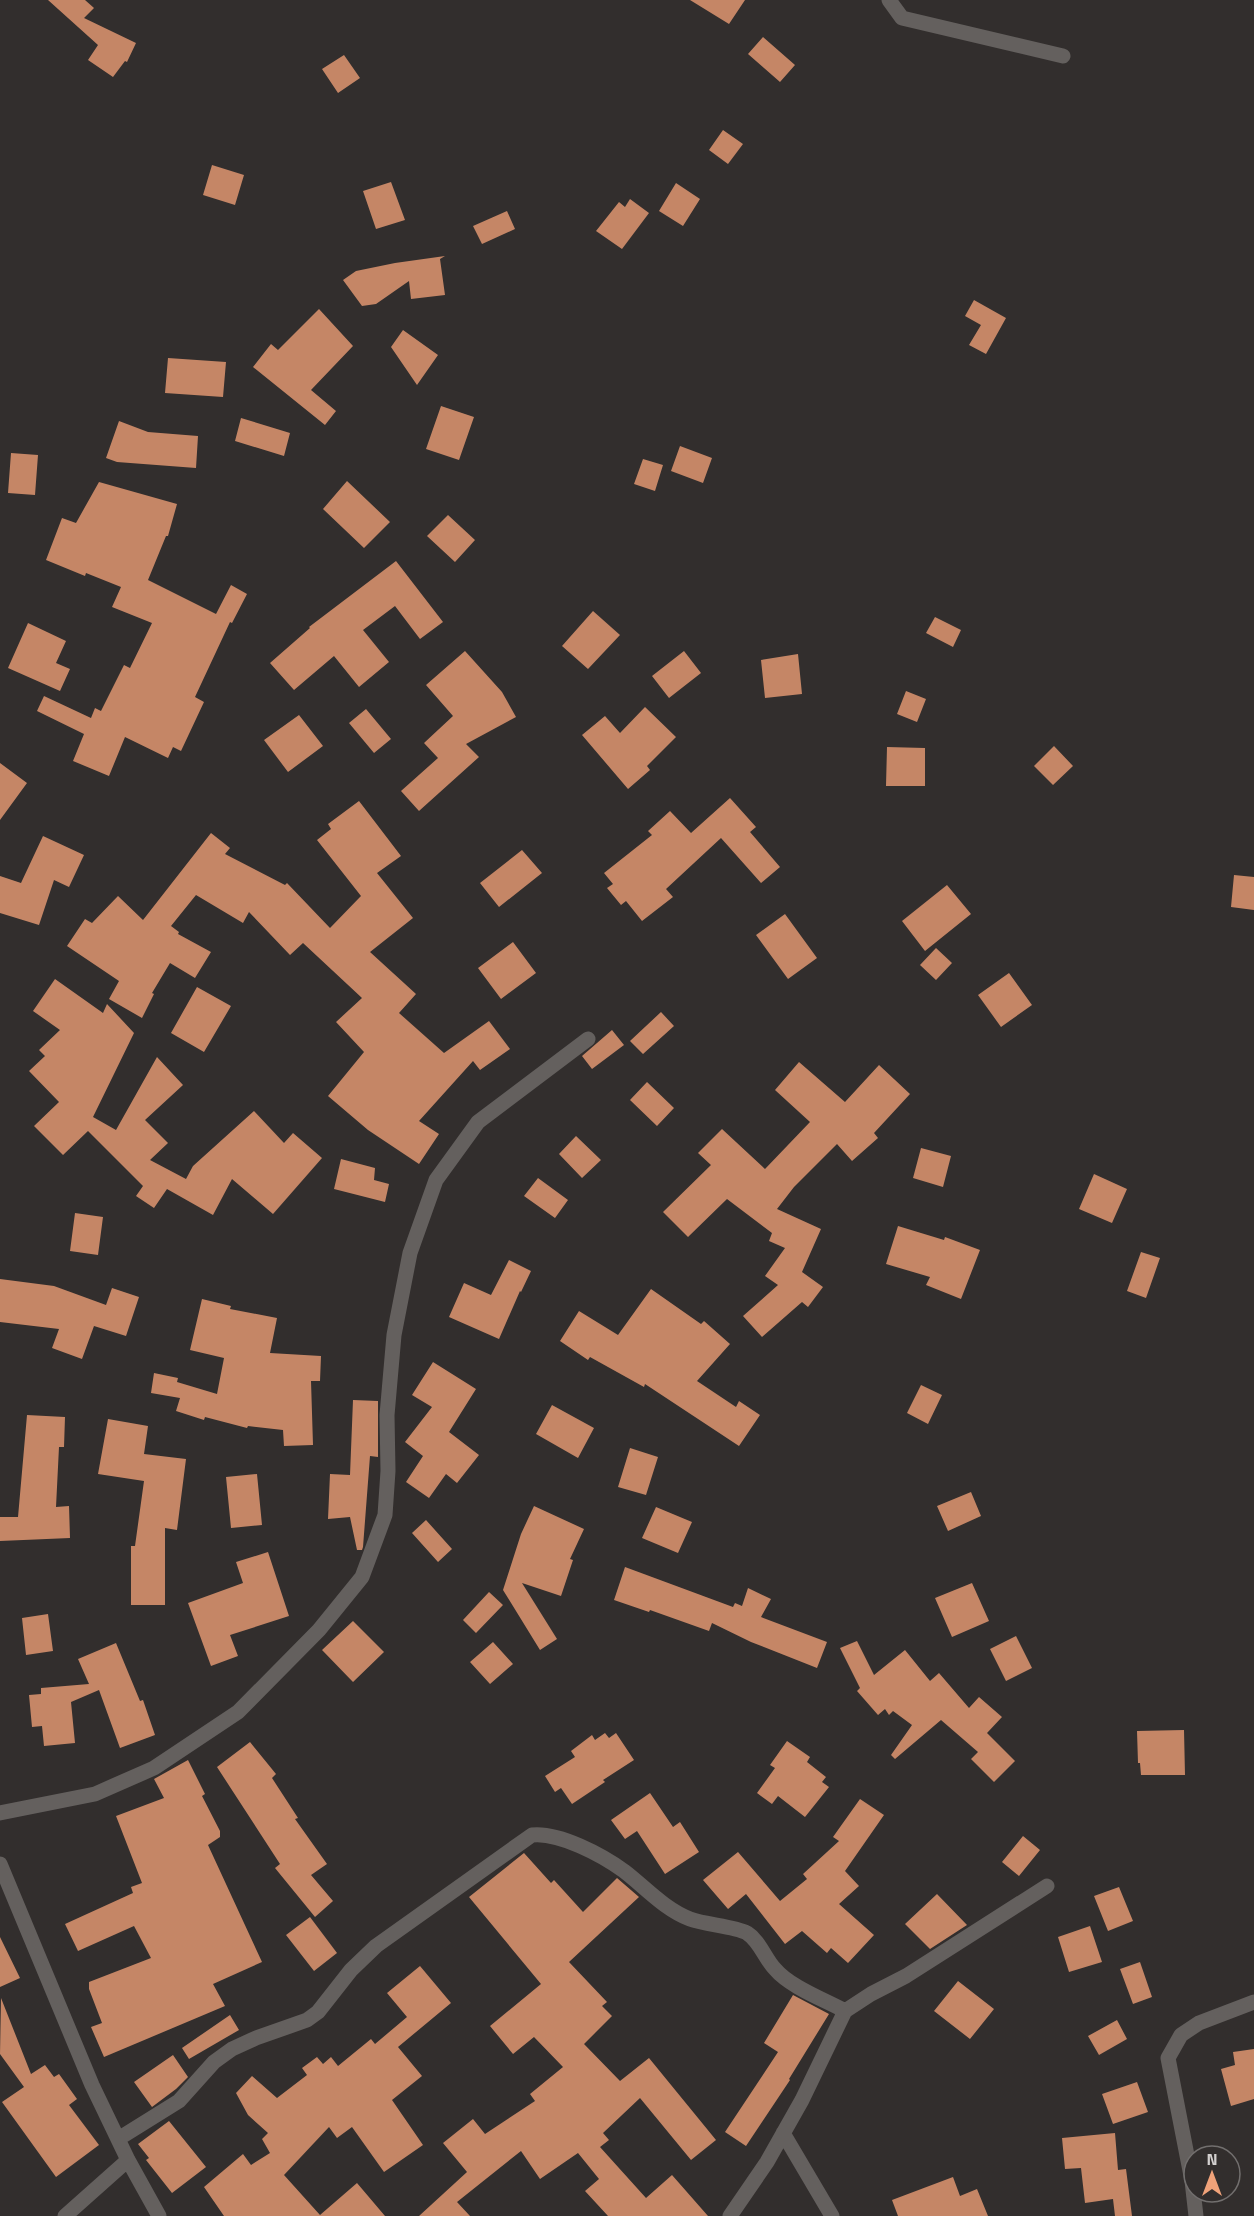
<svg xmlns="http://www.w3.org/2000/svg" width="1254" height="2216" font-family="'Titillium Web',sans-serif">
<style>
.building{fill:#c58666}
.lines{fill:none;stroke-linecap:round;stroke-linejoin:round}
.street{stroke:#64605e;stroke-width:15}
</style>
<rect width="100%" height="100%" fill="#322e2d"/>
<!-- building -->
<path class="building" d="M48,0H85L94,8L84,18L136,43L127,62L125,61L113,77L88,60L98,45Z
M690,0H745L729,24Z
M763,37L795,65L780,82L748,54Z
M344,55L360,78L338,93L322,69Z
M723,130L743,144L728,164L709,150Z
M212,165L244,175L235,205L203,195Z
M391,182L405,220L376,229L363,191Z
M676,183L700,199L683,226L659,211Z
M630,199L649,213L622,249L596,231L619,202L625,207Z
M507,211L515,229L482,244L473,226Z
M445,256L440,259L445,295L411,299L409,281L376,304L362,306L343,280L356,271L395,263Z
M974,300L1006,318L986,354L969,345L981,325L965,316Z
M319,309L353,346L311,390L336,411L325,425L253,367L271,344L278,350Z
M403,330L438,355L417,385L391,347Z
M168,358L226,362L223,397L165,393Z
M441,406L474,417L459,460L426,449Z
M241,418L290,433L284,456L235,441Z
M119,421L148,432L198,436L196,468L117,462L106,458Z
M680,446L712,458L703,483L671,471Z
M11,453L38,455L35,495L8,493Z
M643,459L663,465L655,491L634,484Z
M347,481L390,522L364,548L323,509Z
M99,482L177,504L168,536H166L148,580L216,614L231,585L247,594L232,623L230,622L195,697L204,702L181,751L173,747L168,758L125,737L109,776L73,761L84,734L37,711L44,696L91,718L95,708L101,711L124,665L130,668L152,623L112,607L121,587L86,573L85,576L46,560L62,518L76,523Z
M448,515L475,540L455,562L427,536Z
M396,561L443,622L420,639L395,606L363,630L389,662L359,687L334,656L294,690L270,663L310,628L309,627Z
M593,611L620,635L588,669L562,646Z
M935,617L961,630L953,647L926,633Z
M28,623L66,641L56,663L70,669L60,691L8,668Z
M465,651L502,692L516,717L466,744L479,757L419,811L401,791L438,758L424,743L453,716L426,685Z
M684,651L701,673L669,698L652,676Z
M798,654L802,694L765,698L761,660Z
M906,691L926,699L917,722L897,714Z
M645,707L676,737L647,766L650,770L628,789L582,735L605,716L620,733Z
M366,709L391,739L374,753L349,723Z
M299,715L323,746L288,772L264,740Z
M1054,746L1073,766L1053,785L1034,766Z
M887,747L925,748V786H886Z
M0,763L27,783L0,820Z
M730,798L756,827L750,832L780,867L761,883L721,838L666,889L673,897L642,921L626,901L621,905L607,888L613,884L604,873L652,835L648,831L670,811L691,833Z
M359,801L401,856L377,873L413,918L370,952L416,994L399,1013L444,1053L489,1021L510,1049L480,1070L473,1061L419,1121L439,1134L419,1164L368,1130L328,1096L364,1052L336,1022L362,998L303,943L290,955L249,912L243,923L196,895L171,926L179,932L178,934L211,952L195,978L170,963L152,993L154,994L142,1018L109,999L119,981L67,946L85,919L92,923L118,896L143,920L211,833L230,848L225,854L285,885L287,883L330,928L361,896L317,840L331,829L328,824Z
M43,836L84,855L69,887L54,880L39,925L0,913V876L21,883Z
M522,850L542,873L499,907L480,883Z
M1234,875L1254,877V910L1231,907Z
M947,885L971,914L925,951L902,921Z
M785,914L817,958L788,979L756,935Z
M513,942L536,973L501,999L478,968Z
M936,948L952,963L936,980L920,965Z
M1009,973L1032,1005L1001,1027L978,995Z
M55,979L103,1013L107,1004L134,1033L93,1117L116,1130L157,1057L183,1085L145,1120L168,1143L150,1160L186,1179L193,1166L254,1111L284,1143L293,1133L322,1158L273,1214L232,1179L213,1215L167,1189L154,1208L136,1196L143,1186L88,1131L63,1155L34,1126L59,1102L29,1071L45,1056L39,1050L60,1030L33,1011Z
M197,987L231,1006L204,1052L171,1033Z
M661,1012L674,1026L643,1054L630,1041Z
M612,1030L624,1045L592,1069L582,1056Z
M799,1062L845,1102L879,1065L910,1094L874,1133L878,1138L852,1161L837,1144L794,1187L777,1209L821,1229L802,1272L823,1287L808,1307L802,1302L762,1337L743,1316L778,1285L765,1276L785,1248L769,1241L772,1233L727,1199L688,1237L663,1212L711,1165L698,1153L722,1129L765,1169L810,1122L775,1090Z
M647,1082L674,1108L657,1126L630,1100Z
M576,1136L601,1160L582,1178L559,1154Z
M921,1148L951,1156L943,1187L913,1178Z
M341,1159L375,1168L374,1180L389,1184L385,1202L334,1189Z
M1094,1174L1127,1189L1112,1223L1079,1209Z
M538,1178L568,1200L555,1218L524,1196Z
M75,1213L103,1217L98,1255L70,1251Z
M898,1226L944,1240L945,1237L980,1250L961,1299L926,1285L930,1277L886,1264Z
M1141,1252L1160,1258L1146,1298L1127,1291Z
M509,1260L531,1271L521,1292L520,1291L499,1339L449,1317L464,1283L491,1295Z
M0,1279L54,1286L106,1305L112,1288L139,1297L126,1336L94,1326L82,1359L52,1348L59,1329L0,1322Z
M651,1289L701,1324L704,1321L730,1344L697,1381L736,1407L739,1401L760,1415L739,1446L645,1384L644,1387L590,1357L588,1360L560,1341L579,1311L618,1335Z
M202,1299L231,1306L230,1309L277,1318L270,1353L321,1356L320,1381H311L313,1445L284,1446L283,1430L248,1426L247,1428L205,1417L204,1420L176,1411L180,1398L151,1393L154,1373L178,1378L177,1382L217,1394L224,1358L190,1350Z
M433,1362L476,1389L449,1432L479,1455L457,1483L446,1474L429,1498L406,1482L423,1456L405,1442L432,1407L412,1395Z
M921,1385L942,1395L928,1424L907,1413Z
M353,1400L378,1401V1457L370,1456L363,1547L362,1550H357L350,1517L328,1519L330,1474L350,1475Z
M552,1405L594,1428L578,1458L536,1434Z
M27,1415L65,1417L64,1447H59L56,1507L69,1506L70,1538L0,1541V1517H18Z
M108,1419L148,1426L144,1454L186,1459L177,1530L165,1528V1605H131V1546H135L144,1481L98,1474Z
M630,1448L658,1457L646,1495L618,1487Z
M257,1474L262,1525L231,1528L226,1477Z
M971,1492L981,1516L948,1531L937,1506Z
M534,1506L584,1529L570,1559L573,1560L561,1596L522,1583L557,1639L540,1650L503,1590L521,1534Z
M656,1507L692,1522L678,1553L642,1538Z
M426,1520L452,1549L438,1562L412,1533Z
M268,1552L289,1616L230,1635L238,1656L211,1666L188,1603L243,1583L236,1562Z
M625,1567L733,1607L735,1603L742,1606L748,1588L771,1599L761,1617L827,1642L817,1668L751,1642L712,1623L709,1631L650,1610L649,1612L614,1600Z
M972,1583L989,1621L952,1637L935,1598Z
M489,1592L503,1605L476,1633L463,1620Z
M48,1614L53,1651L26,1655L22,1618Z
M353,1621L384,1652L353,1682L322,1650Z
M1016,1636L1032,1668L1006,1681L990,1649Z
M857,1641L874,1675L905,1650L930,1681L939,1673L969,1708L979,1697L1002,1717L987,1733L1015,1761L994,1782L971,1759L978,1752L941,1720L895,1759L891,1755L912,1725L893,1711L889,1715L885,1709L878,1715L857,1691L860,1688L840,1648Z
M493,1642L513,1664L490,1684L470,1662Z
M116,1643L140,1701L143,1700L155,1735L120,1748L99,1690L71,1702L75,1743L44,1746L42,1726L32,1727L29,1695L41,1694V1688L89,1684L78,1659Z
M1184,1730L1185,1775H1141L1140,1763H1138L1137,1731Z
M605,1733L609,1738L616,1733L634,1760L603,1780L605,1782L572,1804L561,1788L555,1792L545,1776L575,1757L571,1751L592,1735L595,1740Z
M787,1741L810,1757L807,1762L826,1777L822,1782L829,1787L805,1817L778,1796L772,1804L757,1793L775,1768L770,1765Z
M250,1742L276,1774L272,1778L298,1818L295,1819L327,1864L311,1875L333,1901L315,1917L275,1868L280,1864L217,1767Z
M188,1760L205,1794L202,1796L220,1831V1837L208,1845L262,1962L213,1984L225,2006L104,2057L91,2027L102,2023L89,1989V1982L151,1958L134,1926L78,1951L65,1924L133,1893L131,1887L142,1883L116,1816L164,1798L154,1779Z
M650,1793L673,1827L680,1822L699,1852L665,1874L637,1831L625,1839L611,1820Z
M860,1799L884,1815L845,1871L859,1886L839,1904L874,1935L848,1963L831,1948L827,1953L802,1931L785,1944L746,1894L728,1909L703,1880L738,1852L780,1901L807,1879L803,1874L839,1841L833,1837Z
M1023,1836L1040,1850L1019,1876L1002,1862Z
M524,1853L551,1883L554,1880L583,1912L617,1878L639,1897L569,1962L607,2002L602,2006L612,2016L584,2044L620,2081L649,2058L716,2140L691,2160L640,2098L603,2133L609,2140L600,2147L646,2198L672,2175L708,2216H608L585,2191L599,2179L578,2153L540,2179L521,2151L457,2202L470,2216H419L467,2172L443,2143L473,2119L485,2134L535,2101L530,2094L563,2067L534,2037L513,2054L490,2026L541,1984L469,1897Z
M1119,1887L1133,1921L1108,1931L1094,1896Z
M937,1894L967,1925L930,1949L905,1924Z
M310,1917L337,1953L314,1971L286,1935Z
M1090,1926L1102,1962L1069,1972L1058,1937Z
M0,1937L20,1978L0,1987Z
M1140,1962L1152,1997L1133,2004L1120,1969Z
M420,1966L451,2003L398,2047L422,2076L392,2100L423,2145L384,2172L352,2127L337,2138L329,2127L284,2175L320,2215L357,2183L385,2216H224L204,2187L243,2154L251,2165L270,2153L262,2139L268,2133L248,2115L236,2093L252,2076L277,2098L307,2075L302,2068L317,2057L323,2064L331,2057L338,2066L371,2039L375,2044L407,2017L387,1993Z
M958,1981L994,2009L970,2039L934,2011Z
M793,1995L829,2014L789,2079L790,2080L746,2146L725,2132L778,2052L764,2043Z
M1,1998L31,2074L45,2065L54,2077L59,2074L77,2099L69,2105L99,2145L56,2177L2,2102L24,2087L0,2054Z
M230,2015L239,2030L189,2059L182,2048Z
M1117,2020L1127,2039L1099,2055L1088,2036Z
M1254,2049V2099L1231,2106L1221,2069L1235,2065L1233,2052Z
M173,2055L188,2077L176,2089L152,2107L134,2082Z
M1137,2082L1148,2112L1113,2124L1102,2094Z
M169,2121L206,2167L172,2193L146,2160L149,2158L138,2144Z
M1115,2133L1118,2170L1126,2169L1132,2216H1115L1113,2199L1085,2203L1081,2168L1065,2169L1062,2138Z
M953,2177L960,2196L977,2189L988,2216H898L892,2200Z"/>
<g class="lines">
<!-- street -->
<path class="street" d="M889,0L902,18L1063,56
M0,1813L95,1794L154,1768L238,1712L319,1630L362,1577L385,1515L388,1471L387,1415L394,1335L410,1253L436,1180L478,1122L588,1039
M0,1864L92,2085L128,2160L159,2216
M783,2133L832,2216
M118,2139L179,2101L214,2062L232,2049L256,2038L307,2020L318,2012L351,1970L376,1946L532,1835C559,1832 602,1855 624,1871C645,1887 664,1909 690,1919C706,1925 734,1926 747,1933C760,1941 765,1959 775,1969C790,1987 825,2000 845,2011
M65,2216L128,2160
M730,2216L767,2162L802,2100L845,2011L871,1994L906,1976L1047,1886
M1196,2216L1192,2181L1168,2058L1181,2035L1199,2023L1254,2002"/>
</g>
<!-- north arrow -->
<g transform="translate(1212 2174)"><circle r="28" fill="#322e2d" stroke="#726f6e" stroke-width="1.5"/>
<path d="M0-4.5L10 22L0 15L-10 22Z" fill="#f0a279"/>
<text y="-9" font-size="16" font-weight="bold" text-anchor="middle" fill="#d3d0cf">N</text>
</g>
</svg>
